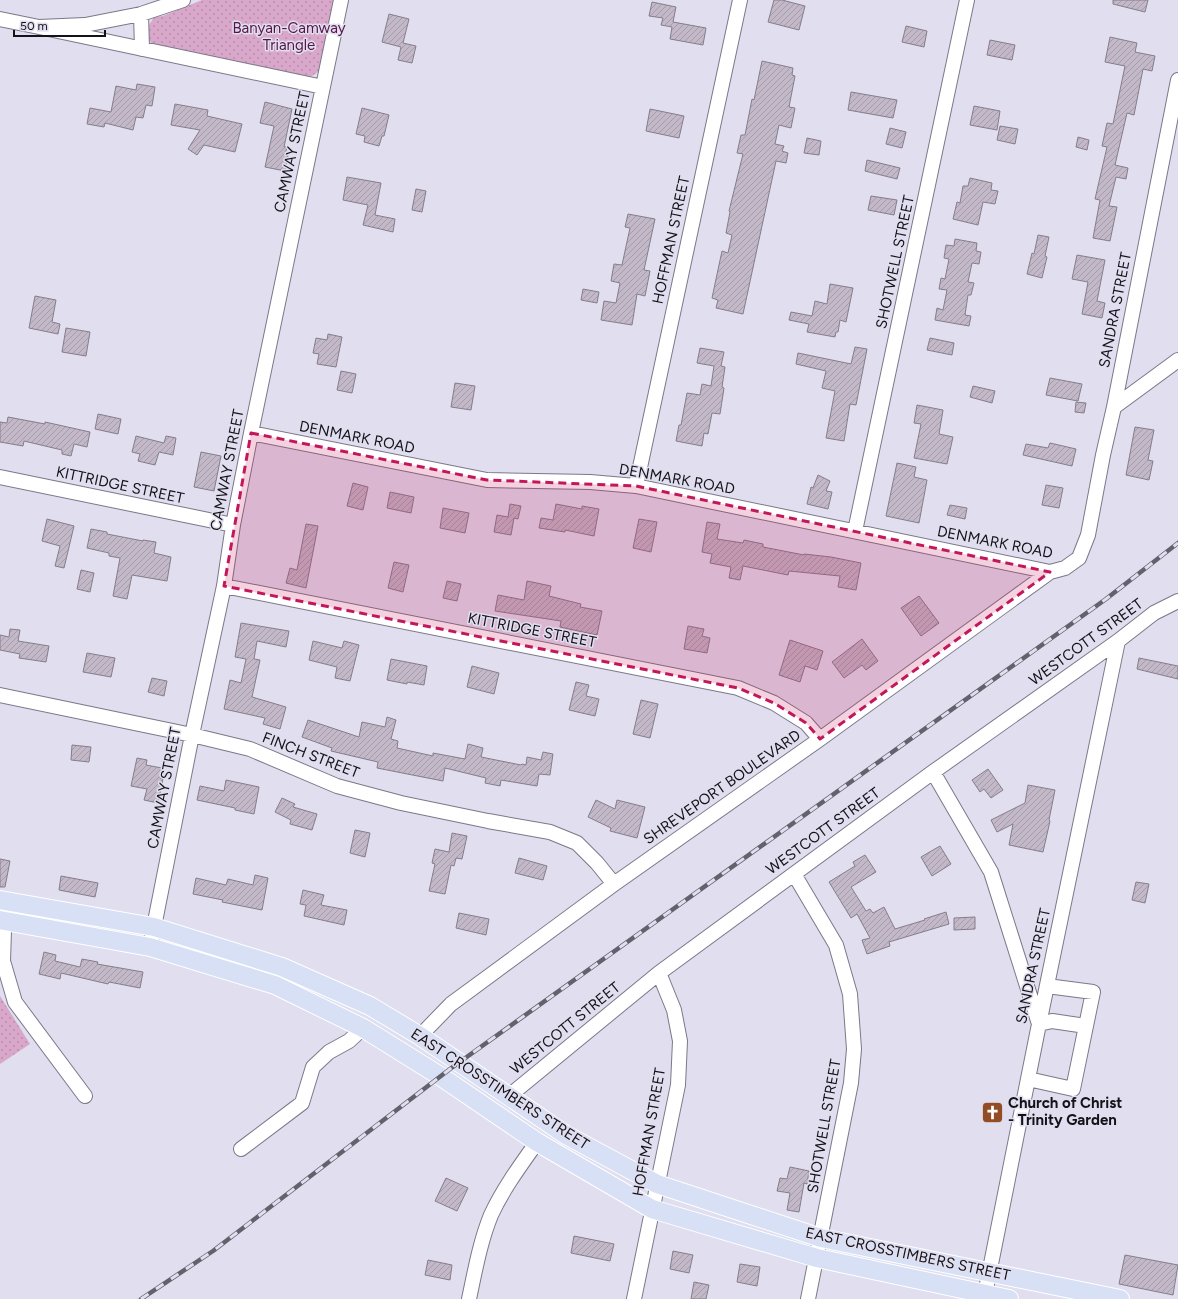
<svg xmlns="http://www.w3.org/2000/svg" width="1178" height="1299" font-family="Figtree,sans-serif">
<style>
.park{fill:url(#park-dots)}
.building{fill:url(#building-hatch);stroke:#867d8b}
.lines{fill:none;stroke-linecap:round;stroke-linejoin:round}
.minor-casing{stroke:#7a7988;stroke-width:16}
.major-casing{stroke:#fff;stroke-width:20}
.minor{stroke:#fff;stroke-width:14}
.major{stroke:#d7e0f5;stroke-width:18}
.rail-casing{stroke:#63626c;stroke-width:4.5}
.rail{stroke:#e0deef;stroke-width:3;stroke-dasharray:9;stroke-linecap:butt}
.marked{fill:#c2185b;fill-opacity:0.2;stroke:#c2185b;stroke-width:3;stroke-dasharray:8 5;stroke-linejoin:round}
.labels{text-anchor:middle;stroke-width:3;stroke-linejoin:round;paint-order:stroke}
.park-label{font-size:15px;fill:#561548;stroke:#e0deef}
.street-label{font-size:15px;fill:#121217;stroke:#e0deef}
.poi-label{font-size:15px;font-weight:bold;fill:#121217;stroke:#e0deef;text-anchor:start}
</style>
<defs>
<pattern id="park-dots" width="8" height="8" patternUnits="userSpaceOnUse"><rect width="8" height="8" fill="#d8a7c9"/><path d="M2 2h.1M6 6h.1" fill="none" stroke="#b88fac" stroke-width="1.8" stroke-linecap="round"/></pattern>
<pattern id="building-hatch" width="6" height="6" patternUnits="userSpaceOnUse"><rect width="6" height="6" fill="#c2b8c7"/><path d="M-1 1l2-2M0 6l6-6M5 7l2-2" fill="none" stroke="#a69daa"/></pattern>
</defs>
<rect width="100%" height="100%" fill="#e0deef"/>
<!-- park -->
<path class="park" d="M202,0H336L321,70L309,78L155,47L147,38L148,27L154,17L163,16Z
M0,996L30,1044L0,1064Z"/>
<!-- building -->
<path class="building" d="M774,0H782L805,6L799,30L768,22Z
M1113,0H1148L1145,12L1113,4Z
M652,2L676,7L673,22L706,28L703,45L670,39L672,27L661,25L663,18L649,16Z
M389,14L409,19L403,43L416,46L412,63L398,60L401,47L382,42Z
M906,26L927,31L924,47L902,42Z
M1110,37L1137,43L1135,52L1155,56L1152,71L1143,69L1134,115L1127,113L1115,165L1128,168L1126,179L1116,177L1109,206L1117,207L1110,241L1093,238L1100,200L1095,199L1107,147L1102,146L1107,123L1113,124L1125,66L1105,62Z
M990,40L1015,45L1012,60L987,55Z
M762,61L793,68L792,75L795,76L789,107L795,108L791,128L779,125L775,144L784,146L782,151L788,153L786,163L776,161L743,314L716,308L718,300L712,298L722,251L728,253L732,235L726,233L730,212L729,211L743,154L737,153L741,135H745L752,99L754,100Z
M137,84L155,87L152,106L146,105L143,118L136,117L133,130L105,123L104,127L87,124L90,108L111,112L116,86L136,90Z
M851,92L897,100L893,118L848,110Z
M265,102L292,109L284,147H287L285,155L288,156L285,171L265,167L274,126L260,123Z
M175,104L208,110L207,116L242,124L235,152L204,145L197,155L188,149L200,130L171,125Z
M974,106L1000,111L997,130L970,125Z
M362,108L389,115L384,136H382L379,146L364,142L365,136L356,134Z
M650,109L684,116L679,138L646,131Z
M1000,126L1018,129L1015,144L997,140Z
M890,128L906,132L902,148L886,144Z
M1078,137L1089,140L1087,150L1076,147Z
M807,138L821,141L819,155L804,153Z
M867,160L900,168L897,179L865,171Z
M347,177L381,183L375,215L395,219L393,232L363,225L368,205L343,200Z
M970,178L992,183L991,190L998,191L995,204L983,202L978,225L953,219L957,202L960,203L963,186H968Z
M416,189L426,191L422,212L412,210Z
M871,196L897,200L894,215L868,210Z
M628,214L655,219L644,270L650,271L645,296L637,294L632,325L601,320L604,301L616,303L620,283L611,281L614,264L622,265L630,228L625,227Z
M1038,235L1049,237L1045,256L1047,257L1042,278L1027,274L1032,253L1034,254Z
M955,239L977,243L976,251L981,252L979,264L972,263L968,282L974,283L971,295H968L965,315L971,316L969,326L935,320L937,308L943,310L947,290L939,289L941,278L945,279L949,259L944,258L946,245L954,246Z
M1077,255L1105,260L1097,301L1105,303L1102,318L1082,314L1088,282L1072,279Z
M830,284L853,288L846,322L840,320L838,332H836L835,337L807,332L809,324L789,320L791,312L812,316L815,301L827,304Z
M583,289L599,292L597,303L581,300Z
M35,296L56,300L52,322L60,324L58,334L29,328Z
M66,328L90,332L86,356L62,352Z
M328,334L342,337L336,367L317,364L319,354L313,353L316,338L327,340Z
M930,338L954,343L952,355L927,350Z
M855,347L867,349L856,405L850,404L844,441L826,438L835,391L822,388L826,371L796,364L798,353L851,364Z
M700,348L724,352L721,366L725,367L722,387L724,388L720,414L712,413L708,434L704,433L702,446L676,441L679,425H681L687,393L700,395L702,384L711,386L714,366L697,363Z
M341,371L356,374L352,393L337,390Z
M1050,378L1082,384L1078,401L1046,395Z
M455,383L475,386L471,410L451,407Z
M973,386L995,391L992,403L970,397Z
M1076,402L1086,403L1084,413L1075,412Z
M917,405L943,410L939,434L953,437L947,464L914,458L921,424L914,423Z
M98,414L121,419L118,434L95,429Z
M8,417L45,424V422L90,432L87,447L74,444L71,456L62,454V450L24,441L23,446L0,442V422L7,423Z
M1135,427L1154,430L1148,460L1153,461L1149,480L1126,475Z
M136,436L164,443L166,436L176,438L173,455L159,452L155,465L138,461L140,454L132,452Z
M1050,443L1076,449L1072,466L1023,455L1026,444L1048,448Z
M201,452L221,456L214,491L194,487Z
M897,463L916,467L914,477L927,480L919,523L886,516Z
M818,475L830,481L826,491L832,492L828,509L807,504L811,487L813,488Z
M353,483L368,487L363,510L347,506Z
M1046,485L1063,488L1059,508L1042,505Z
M390,492L414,497L411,513L387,508Z
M510,504L521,506L518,519L514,518L511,535L494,532L497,515L508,517Z
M556,504L582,509V506L599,509L594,536L565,530V532L539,528L541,518L553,520Z
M950,505L967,508L965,519L947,515Z
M443,508L469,513L465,533L440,528Z
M47,519L74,526L64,568L55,566L60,546L42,541Z
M639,519L657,522L651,552L633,548Z
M707,522L720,524L717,539L743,543L744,540L763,544V547L804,555V554L831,557L861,563L856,590L838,587L840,576L789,571L788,575L743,566L740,580L729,578L731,567L710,563L712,554L702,552Z
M306,524L318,526L306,588L286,583L290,568L297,570Z
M91,529L107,532V534L143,541V540L156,542L154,553L171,557L167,581L132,575L127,599L113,596L120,558L109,556V553L87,548Z
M394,562L409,565L403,592L388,588Z
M81,570L94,573L90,592L77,589Z
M447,581L461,584L457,601L443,598Z
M527,581L551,586L549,596L581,604L580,607L602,611L597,635L560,627L561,621L495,611L498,595L524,600Z
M919,596L939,623L921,636L901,608Z
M241,623L289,631L286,647L257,641L254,659L260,660L252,697L286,707L280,729L263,724L265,718L224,709L230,680L241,683L246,659L235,657Z
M688,626L704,629L702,636L710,638L707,653L684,649Z
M10,629L20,630L18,641L49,646L46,662L19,658L20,654L0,650V635L9,637Z
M862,639L878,661L866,670L862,665L844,678L832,662Z
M790,640L823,651L817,670L805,666L800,682L779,675Z
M313,641L342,648L344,641L359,645L350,681L335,678L337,667L309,660Z
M87,653L115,658L111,677L83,672Z
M1139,658L1178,666V679L1137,669Z
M391,659L427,666L424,685L407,682V684L387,680Z
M472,666L499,673L494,694L467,687Z
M152,678L167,681L164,696L148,692Z
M576,682L589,685L586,696L599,699L595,716L569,710Z
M641,700L658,704L650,738L633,734Z
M387,717L396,720L391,739L398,741L397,748L433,756V753L465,759L468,744L483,748L481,757L521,765L522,764L526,765L527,757L541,760L543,752L553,754L550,775L539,774L537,786L501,780L500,786L485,783L486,778L445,768L443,781L377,768L378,762L331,751L332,748L302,737L308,720L359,737L362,722L385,727Z
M72,745L91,747L89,762L71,760Z
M137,758L147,760L146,765L162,768L160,778L163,779L158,803L144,800L147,789L131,786Z
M988,769L1003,790L991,798L984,789L980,792L972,780Z
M226,780L259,787L254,814L235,810V808L197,800L200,786L224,791Z
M1028,785L1055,790L1049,820L1050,821L1043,852L1009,845L1013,824L997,832L991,820L1025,803Z
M282,798L295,804L293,807L317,814L312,830L290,824L291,820L275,812Z
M596,800L615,809L617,800L645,807L637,838L610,831L611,828L588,817Z
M355,830L370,833L365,857L350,853Z
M452,833L467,836L462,859L456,858L454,866L451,865L445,894L429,891L435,864L432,863L435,849L449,852Z
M940,846L951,864L932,876L921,857Z
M865,855L876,872L851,887L866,911L870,909L873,913L884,907L895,929L925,920L924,919L946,912L949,924L889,942L890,946L867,954L862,940L870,938L857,914L851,918L829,882L855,866L853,862Z
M519,858L547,866L543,880L515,873Z
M0,859L10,861L5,887H0Z
M255,875L268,878L262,910L222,902L223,900L193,894L196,878L226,885L228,879L253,885Z
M61,876L98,883L95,897L59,890Z
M1136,882L1149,884L1145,903L1132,900Z
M303,890L324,895L321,905L347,910L344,925L304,916L306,905L300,904Z
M459,913L489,919L486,935L456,928Z
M975,917V929L954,930V918Z
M44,952L56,955L55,961L80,967L82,959L98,962L97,964L143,972L140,988L109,982L108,984L61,973L60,979L39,974Z
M790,1167L809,1171L807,1184L804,1183L799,1212L787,1210L790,1193L777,1191L780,1178L787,1179Z
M446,1178L468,1188L457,1211L435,1201Z
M574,1236L614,1244L610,1261L571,1253Z
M673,1251L693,1255L689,1273L670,1269Z
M1125,1255L1178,1265L1173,1295L1119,1284Z
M428,1260L452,1265L450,1280L425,1275Z
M740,1264L760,1267L757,1286L737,1282Z
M694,1282L709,1285L706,1299H691Z"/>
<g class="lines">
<defs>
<path id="minor" d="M141,14L142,49
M0,19L39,27L85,25L141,14L183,0
M39,27L323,87
M1114,407L1178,360
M251,433L487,480L590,482L636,486L1050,572L1065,568L1079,558L1088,535L1103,455L1114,407L1178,80
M0,477L233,525
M636,486L740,0
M855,531L967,0
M224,586L738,688L774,703L806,723L820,739
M0,695L192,735L250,749L337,786L401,803L488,821L550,832L577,843L597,863L614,884
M933,772L991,872L1039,1024L1052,1021L1086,1026
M794,874L836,945L850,994L854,1049L851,1083L808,1299
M5,901L3,961L15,1002L85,1096
M150,947L192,735L224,586L233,525L251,433L341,0
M420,1036L451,1004L466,993L614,884L820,739L1050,572
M1028,1079L1073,1089L1093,992L1047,986
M509,1096L659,973L933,772L1118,641L1154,613L1178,601
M241,1149L302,1103L313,1067L329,1052L349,1041L363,1028
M469,1299C475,1271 480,1242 491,1215C503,1189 520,1166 537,1142
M634,1299L678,1085L680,1041L674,1010L659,973
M984,1299L1039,1024L1118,641"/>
<path id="major" d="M0,900L154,927L282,967L370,1006L420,1036L566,1135L657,1184L821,1238L1120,1299
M0,920L150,947L275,985L363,1028L440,1076L537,1142L652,1209L817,1258L1009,1299"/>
</defs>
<!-- minor casing -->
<use href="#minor" class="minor-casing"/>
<!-- major casing -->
<use href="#major" class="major-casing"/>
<!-- minor -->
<use href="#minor" class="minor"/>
<!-- major -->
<use href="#major" class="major"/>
<defs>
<path id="rail" d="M141,1299L213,1251L450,1069L1106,599L1178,543"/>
</defs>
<!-- rail casing -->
<use href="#rail" class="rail-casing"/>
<!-- rail -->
<use href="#rail" class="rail"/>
</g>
<!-- marked area -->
<path class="marked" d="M251,433L487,480L636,486L1050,572L820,739L806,723L774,703L738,688L224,586Z"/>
<!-- icons -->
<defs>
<symbol id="church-square" viewBox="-11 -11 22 22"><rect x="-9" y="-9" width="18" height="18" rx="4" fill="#934d25" stroke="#e0deef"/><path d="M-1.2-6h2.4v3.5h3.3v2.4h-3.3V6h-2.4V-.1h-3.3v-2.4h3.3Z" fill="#fff"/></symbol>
</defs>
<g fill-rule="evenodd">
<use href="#church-square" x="980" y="1100" width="25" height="25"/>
</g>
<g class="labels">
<!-- park labels -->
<g class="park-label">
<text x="289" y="33">Banyan-Camway<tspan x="289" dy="17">Triangle</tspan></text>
</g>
<!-- street labels -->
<g class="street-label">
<text transform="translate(292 152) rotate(-78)" y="5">CAMWAY STREET</text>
<text transform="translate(671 240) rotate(-78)" y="5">HOFFMAN STREET</text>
<text transform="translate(895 262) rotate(-78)" y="5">SHOTWELL STREET</text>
<text transform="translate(1115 310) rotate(-79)" y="5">SANDRA STREET</text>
<text transform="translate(357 437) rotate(11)" y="5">DENMARK ROAD</text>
<text transform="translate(227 470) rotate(-79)" y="5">CAMWAY STREET</text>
<text transform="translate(677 479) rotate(10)" y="5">DENMARK ROAD</text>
<text transform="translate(120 485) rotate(12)" y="5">KITTRIDGE STREET</text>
<text transform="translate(995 542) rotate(11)" y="5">DENMARK ROAD</text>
<text transform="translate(532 630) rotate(11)" y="5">KITTRIDGE STREET</text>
<text transform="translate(1086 642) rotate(-36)" y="5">WESTCOTT STREET</text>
<text transform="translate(311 755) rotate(21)" y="5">FINCH STREET</text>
<text transform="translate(722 787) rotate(-35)" y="5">SHREVEPORT BOULEVARD</text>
<text transform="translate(164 788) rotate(-79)" y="5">CAMWAY STREET</text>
<text transform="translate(823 831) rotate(-36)" y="5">WESTCOTT STREET</text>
<text transform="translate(1033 966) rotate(-78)" y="5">SANDRA STREET</text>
<text transform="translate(565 1028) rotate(-39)" y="5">WESTCOTT STREET</text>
<text transform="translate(500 1089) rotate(33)" y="5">EAST CROSSTIMBERS STREET</text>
<text transform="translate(824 1126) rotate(-80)" y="5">SHOTWELL STREET</text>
<text transform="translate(649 1132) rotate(-80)" y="5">HOFFMAN STREET</text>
<text transform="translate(908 1254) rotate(12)" y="5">EAST CROSSTIMBERS STREET</text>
</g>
<!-- poi labels -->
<g class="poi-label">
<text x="1008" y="1108">Church of Christ<tspan x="1008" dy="17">- Trinity Garden</tspan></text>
</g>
</g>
<!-- scale -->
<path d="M14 30v6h91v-6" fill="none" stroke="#121217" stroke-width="2"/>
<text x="20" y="30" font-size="12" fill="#121217" stroke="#e0deef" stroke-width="3" paint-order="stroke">50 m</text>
</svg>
